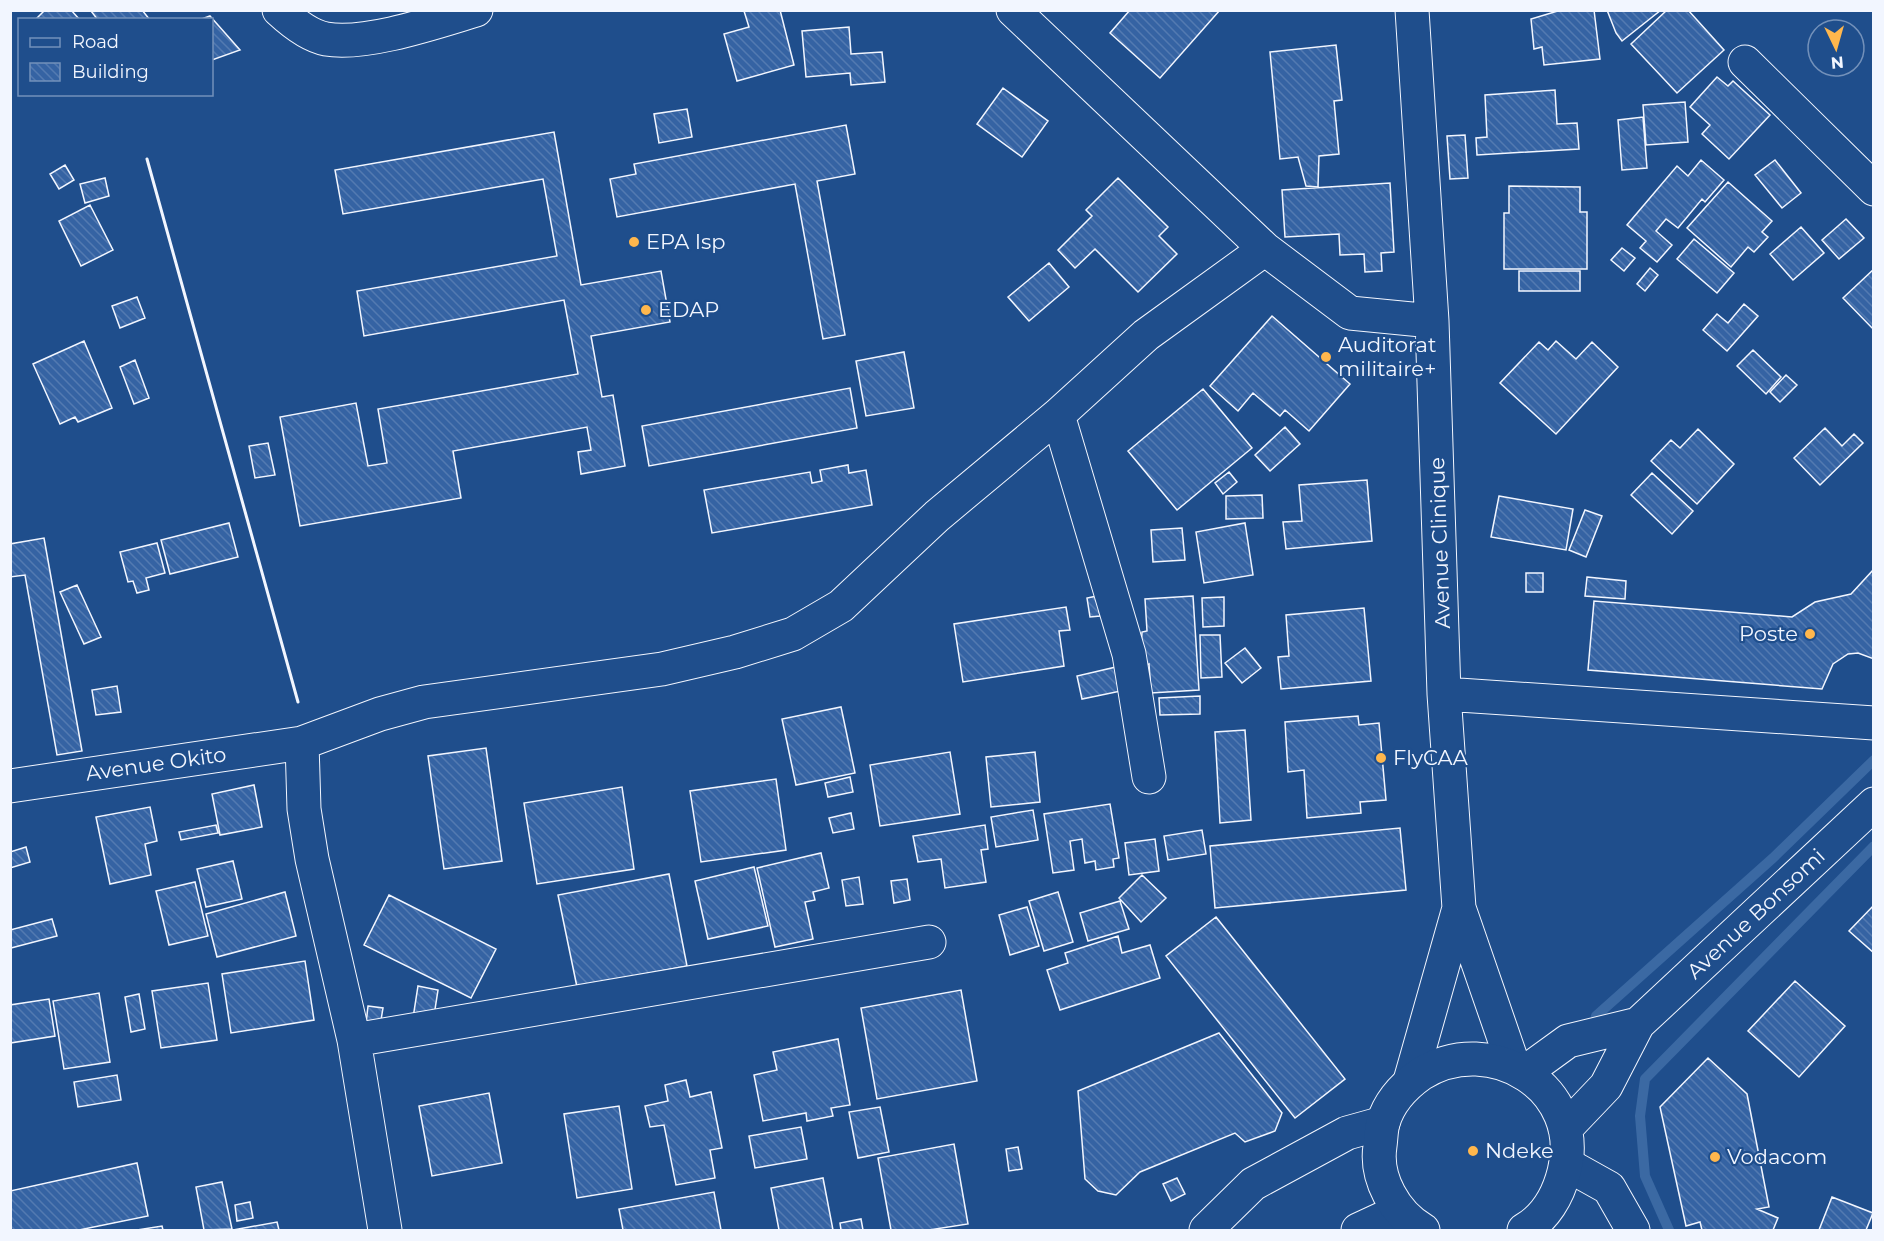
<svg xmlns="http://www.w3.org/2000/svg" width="1884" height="1241" font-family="Montserrat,sans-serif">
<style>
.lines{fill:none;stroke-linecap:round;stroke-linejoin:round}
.stream{stroke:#3b69a3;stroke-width:10}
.building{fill:url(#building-back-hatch);stroke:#f2f6ff;stroke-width:1.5}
.minor-casing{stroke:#f2f6ff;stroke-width:35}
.major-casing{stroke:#f2f6ff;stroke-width:35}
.minor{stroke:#1f4e8c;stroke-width:33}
.major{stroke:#1f4e8c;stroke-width:33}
.wall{stroke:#f2f6ff;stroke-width:3}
.poi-dot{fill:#ffb74d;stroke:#1f4e8c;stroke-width:2}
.labels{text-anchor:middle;stroke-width:4.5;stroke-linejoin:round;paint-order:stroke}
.poi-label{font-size:21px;fill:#f2f6ff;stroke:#1f4e8c;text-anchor:start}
.street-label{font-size:21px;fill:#f2f6ff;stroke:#1f4e8c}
</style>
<defs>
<pattern id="building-back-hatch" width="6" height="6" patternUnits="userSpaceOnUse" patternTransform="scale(1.5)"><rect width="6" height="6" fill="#3563a3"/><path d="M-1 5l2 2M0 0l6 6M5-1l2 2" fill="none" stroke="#537ab1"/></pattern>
</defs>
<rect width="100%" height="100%" fill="#1f4e8c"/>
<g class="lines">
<!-- stream -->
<path class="stream" d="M1596,1016L1773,858L1874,760
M1669,1230L1645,1176L1640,1116L1645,1079L1874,846"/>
</g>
<!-- building -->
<path class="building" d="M45,10H71L80,20H35Z
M142,10L150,20H98L91,11Z
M780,10L794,65L737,81L724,34L749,27L744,11Z
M1130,10H1220L1160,78L1110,33Z
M1561,10H1594L1600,59L1544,65L1542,47L1534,49L1531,19Z
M1607,10H1661L1622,41L1616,33Z
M1667,10H1688L1724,50L1677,93L1631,44Z
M210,16L240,50L212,60V20H199Z
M849,27L851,54L882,52L885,82L851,85L850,73L806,77L802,31Z
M1336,45L1342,100L1334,101L1339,154L1319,156L1318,187L1306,186L1298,157L1280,159L1270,52Z
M1717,77L1728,86L1733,81L1770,115L1729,159L1702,134L1710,125L1690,107Z
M1003,88L1048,121L1022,157L977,124Z
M1555,90L1557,124L1577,123L1579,149L1477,155L1476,138L1487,137L1485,95Z
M1685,102L1688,142L1646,145L1643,105Z
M687,109L692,137L659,143L654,114Z
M1643,117L1647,168L1622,170L1618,120Z
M846,125L855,174L817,181L845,335L823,339L795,184L617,217L610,179L636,174L634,164Z
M554,132L581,285L661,271L670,322L591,336L602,397L613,395L625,466L581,474L578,452L591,450L587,427L453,451L461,498L300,526L280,417L356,403L368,466L387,463L378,409L578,374L564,300L364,336L357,291L557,256L543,179L343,214L335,170Z
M1465,135L1468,178L1450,179L1447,136Z
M1701,160L1724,180L1705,202L1702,199L1678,228L1666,219L1656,231L1672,245L1657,262L1640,248L1646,241L1627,225L1677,166L1688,176Z
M1775,160L1801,193L1782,208L1755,175Z
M65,165L74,180L59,189L50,174Z
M105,178L109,196L85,203L80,184Z
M1118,178L1168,227L1159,236L1177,254L1138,292L1095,249L1075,268L1058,250L1092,216L1086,210Z
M1728,182L1772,221L1762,232L1768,237L1754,252L1748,247L1731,267L1687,228Z
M1390,183L1394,252L1381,253L1382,271L1365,272L1364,254L1340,255L1339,234L1285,237L1282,190Z
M1509,186L1580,187V212H1587V269H1504V213H1509Z
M90,205L113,250L81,266L59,221Z
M1846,219L1864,238L1839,259L1822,240Z
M1801,227L1824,253L1793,280L1770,254Z
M1694,239L1734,273L1717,293L1677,259Z
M1622,248L1635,258L1624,271L1611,260Z
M1049,263L1069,287L1029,321L1008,297Z
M1650,268L1658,275L1645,291L1637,284Z
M1874,269V330L1843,298Z
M1519,271H1580V291H1519Z
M137,297L145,318L120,328L112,306Z
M1744,304L1758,316L1727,351L1703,330L1717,314L1728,323Z
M1272,316L1350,384L1309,431L1285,410L1280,416L1253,393L1238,411L1210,386Z
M84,341L112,408L78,422L75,417L60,424L33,364Z
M1556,341L1576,359L1592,342L1618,367L1556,434L1500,383L1539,342L1548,350Z
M1753,350L1781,377L1766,394L1737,366Z
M904,352L914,408L866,416L856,361Z
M135,360L149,398L134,404L120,367Z
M1786,375L1797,385L1780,402L1770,392Z
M850,388L857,428L649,466L642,426Z
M1203,389L1252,448L1177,510L1128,451Z
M1285,427L1300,444L1270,471L1255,455Z
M1825,428L1842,446L1854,434L1863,443L1820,485L1794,458Z
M1698,429L1734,464L1697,504L1651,461L1671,440L1680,448Z
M268,443L275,475L255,478L249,446Z
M848,465L849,473L866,470L872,505L712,533L704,490L810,472L812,483L822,481L820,470Z
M1229,472L1237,482L1223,494L1215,483Z
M1652,473L1693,511L1672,534L1631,495Z
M1367,480L1372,541L1286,549L1283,522L1302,521L1299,485Z
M1262,495L1263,518L1226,519V496Z
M1499,496L1573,509L1566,550L1491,537Z
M1585,510L1602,516L1586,557L1569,550Z
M229,523L238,557L170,574L161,540Z
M1245,523L1253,575L1204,583L1196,532Z
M1182,528L1185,560L1153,562L1151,530Z
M44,538L82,751L57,755L25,575L10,577V544Z
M157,543L165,573L146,578L149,590L137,593L133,581L128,582L120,552Z
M1874,569V659L1858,653L1848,654L1833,664L1822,689L1588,670L1594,601L1792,617L1815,602L1851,594Z
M1526,573H1543V592H1526Z
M1587,577L1626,581L1625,599L1585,596Z
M77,585L101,637L84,644L60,592Z
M1097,596L1100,616L1090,617L1087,598Z
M1193,596L1199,690L1151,693L1149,664L1145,665L1141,651L1142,632L1147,631L1145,599Z
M1224,597V626L1203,627L1202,598Z
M1066,607L1070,630L1059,631L1064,666L963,682L954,624Z
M1364,608L1371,681L1281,689L1278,657L1289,656L1286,615Z
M1200,635H1220L1222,677L1201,678Z
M1245,648L1261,668L1242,683L1225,663Z
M1116,667L1121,691L1082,699L1077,676Z
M117,686L121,712L96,715L92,690Z
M1200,696V714L1160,715L1159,698Z
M841,707L855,773L796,785L782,719Z
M1358,716L1359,725L1379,723L1386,800L1360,802L1361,813L1307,818L1304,770L1288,772L1285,722Z
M1245,730L1251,820L1220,823L1215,732Z
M486,748L502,861L444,869L428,756Z
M950,752L960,814L880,826L870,765Z
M1035,752L1040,802L991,807L986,757Z
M850,777L853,792L828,797L825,783Z
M776,779L786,850L701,862L690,791Z
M254,785L262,827L220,835L212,794Z
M622,787L634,869L537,884L524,803Z
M1110,804L1119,858L1113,859L1114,867L1096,870L1095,861L1085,863L1082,839L1070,841L1074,870L1053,873L1044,814Z
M150,807L157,841L145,844L151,875L110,884L96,817Z
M1033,810L1038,840L996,847L991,817Z
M851,813L854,829L833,833L829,818Z
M216,825L218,833L181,840L179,832Z
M985,825L988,849L981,850L986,882L945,888L941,859L918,862L913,836Z
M1400,828L1406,890L1215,908L1210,846Z
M1202,830L1206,854L1168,860L1164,836Z
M1155,839L1159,871L1129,875L1125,843Z
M26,847L30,862L10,868V852Z
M821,853L829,888L813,892L815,900L805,902L813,939L775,947L757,868Z
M233,861L242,899L206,907L197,869Z
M754,867L768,926L708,939L695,881Z
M669,874L687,966L577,987L558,895Z
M1142,875L1166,898L1141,922L1119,898Z
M859,877L863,904L846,906L842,880Z
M907,879L910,900L894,903L891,881Z
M195,882L208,936L169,945L156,891Z
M285,892L296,936L217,957L206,914Z
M1058,892L1073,942L1044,951L1029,901Z
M389,895L496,949L471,998L364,945Z
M1120,901L1129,929L1088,941L1080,913Z
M1874,905V953L1849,931Z
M1027,907L1039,946L1010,955L999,915Z
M1216,917L1345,1079L1295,1118L1166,956Z
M52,919L57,936L11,948L10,930Z
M1118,936L1122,953L1150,945L1160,978L1060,1010L1047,970L1068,963L1065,953Z
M305,961L314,1020L231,1033L222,974Z
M1795,981L1845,1026L1799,1077L1748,1031Z
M208,983L217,1040L161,1048L152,991Z
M418,986L438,990L433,1022L413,1018Z
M961,990L977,1081L877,1099L861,1008Z
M99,993L110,1062L64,1069L53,1001Z
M139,994L145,1029L131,1032L125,997Z
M49,999L55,1036L10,1043V1005Z
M368,1006L383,1008L380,1026L366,1024Z
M1219,1033L1282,1113L1275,1131L1245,1142L1235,1133L1140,1172L1116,1195L1098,1191L1085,1179L1078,1091Z
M838,1039L850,1105L831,1108L833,1116L807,1121L806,1113L763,1121L754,1075L777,1070L773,1052Z
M1708,1058L1747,1094L1769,1207L1757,1209L1778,1218L1773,1230H1702L1700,1222L1686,1226L1660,1107Z
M117,1075L121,1100L78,1107L74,1082Z
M686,1080L690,1097L711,1092L722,1148L710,1150L715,1178L676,1185L664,1125L650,1127L645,1106L668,1101L665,1085Z
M489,1093L502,1163L432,1176L419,1106Z
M619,1106L632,1189L577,1198L564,1114Z
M880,1107L889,1152L858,1158L849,1112Z
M801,1127L807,1159L755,1168L749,1136Z
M954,1144L968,1224L929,1230H891L878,1158Z
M1018,1147L1022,1169L1009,1171L1006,1149Z
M137,1163L148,1216L79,1230H10V1191Z
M823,1178L833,1230H779L771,1188Z
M1177,1178L1185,1194L1171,1201L1163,1184Z
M222,1182L232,1229L204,1230L196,1187Z
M714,1192L721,1230H623L619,1209Z
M1832,1197L1873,1213L1866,1230H1819Z
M250,1202L253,1218L237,1221L235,1205Z
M861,1219L863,1230H841L840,1223Z
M277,1222L279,1230H233Z
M162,1226L163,1230H137Z"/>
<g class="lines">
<defs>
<path id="minor" d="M279,10C292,22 309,36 326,39C366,46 436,22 476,10
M1013,10L1265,249L1350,313L1432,321
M1412,10L1432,321L1444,694L1459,908L1514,1067
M1745,62L1874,189
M1058,415L1129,654L1149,777
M1444,694L1874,723
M302,743L304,809L312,859L354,1040L385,1230
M10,786L302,743L380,714L424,702L662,669L735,652L793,634L841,606L937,516L1058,415L1146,335L1265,249
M354,1040L929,942
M1410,1081L1459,908
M1566,1164L1609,1188L1633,1230
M1206,1230L1253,1184L1347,1133L1383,1123
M1358,1230L1399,1211"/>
<path id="major" d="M1524,1073L1568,1041L1638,1024
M1565,1129L1606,1086L1638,1024L1874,804
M1423,1230C1395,1214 1375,1178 1380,1146C1381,1139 1381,1130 1383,1123C1389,1102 1404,1086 1421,1074C1491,1030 1586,1089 1564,1172C1558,1196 1545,1218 1524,1230"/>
</defs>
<!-- minor casing -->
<use href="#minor" class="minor-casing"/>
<!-- major casing -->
<use href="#major" class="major-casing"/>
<!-- minor -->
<use href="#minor" class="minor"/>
<!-- major -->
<use href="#major" class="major"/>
<!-- wall -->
<path class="wall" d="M147,159L298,702"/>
</g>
<!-- markers -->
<g class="poi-dot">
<circle cx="634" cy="242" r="6"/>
<circle cx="646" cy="310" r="6"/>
<circle cx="1326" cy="357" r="6"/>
<circle cx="1810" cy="634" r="6"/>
<circle cx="1381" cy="758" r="6"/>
<circle cx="1473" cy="1151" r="6"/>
<circle cx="1715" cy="1157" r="6"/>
</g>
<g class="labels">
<!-- poi labels -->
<g class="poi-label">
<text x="646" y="249">EPA Isp</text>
<text x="658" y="317">EDAP</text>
<text x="1338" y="352">Auditorat<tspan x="1338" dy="24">militaire+</tspan></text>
<text x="1798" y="641" text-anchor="end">Poste</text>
<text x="1393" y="765">FlyCAA</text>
<text x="1485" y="1158">Ndeke</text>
<text x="1727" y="1164">Vodacom</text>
</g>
<!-- street labels -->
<g class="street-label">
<text transform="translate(1440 543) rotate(-92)" y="7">Avenue Clinique</text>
<text transform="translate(156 764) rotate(-8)" y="7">Avenue Okito</text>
<text transform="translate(1756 914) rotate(-43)" y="7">Avenue Bonsomi</text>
</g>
</g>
<!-- border -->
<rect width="1884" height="1241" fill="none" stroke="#f2f6ff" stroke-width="24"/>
<!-- legend -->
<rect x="18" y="18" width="195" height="78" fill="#1f4e8c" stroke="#7391ba" stroke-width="1.5"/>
<rect x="30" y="38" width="30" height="9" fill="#1f4e8c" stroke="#7391ba" stroke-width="1.5"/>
<text x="72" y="48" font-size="18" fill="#f2f6ff">Road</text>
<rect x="30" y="63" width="30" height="18" fill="url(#building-back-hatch)" stroke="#7391ba" stroke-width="1.5"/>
<text x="72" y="78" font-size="18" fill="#f2f6ff">Building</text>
<!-- north arrow -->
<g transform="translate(1836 48) rotate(175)"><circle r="28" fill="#1f4e8c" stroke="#7391ba" stroke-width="1.5"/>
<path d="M0-4.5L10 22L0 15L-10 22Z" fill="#ffb74d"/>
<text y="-9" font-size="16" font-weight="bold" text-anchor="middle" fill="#f2f6ff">N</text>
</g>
</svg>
